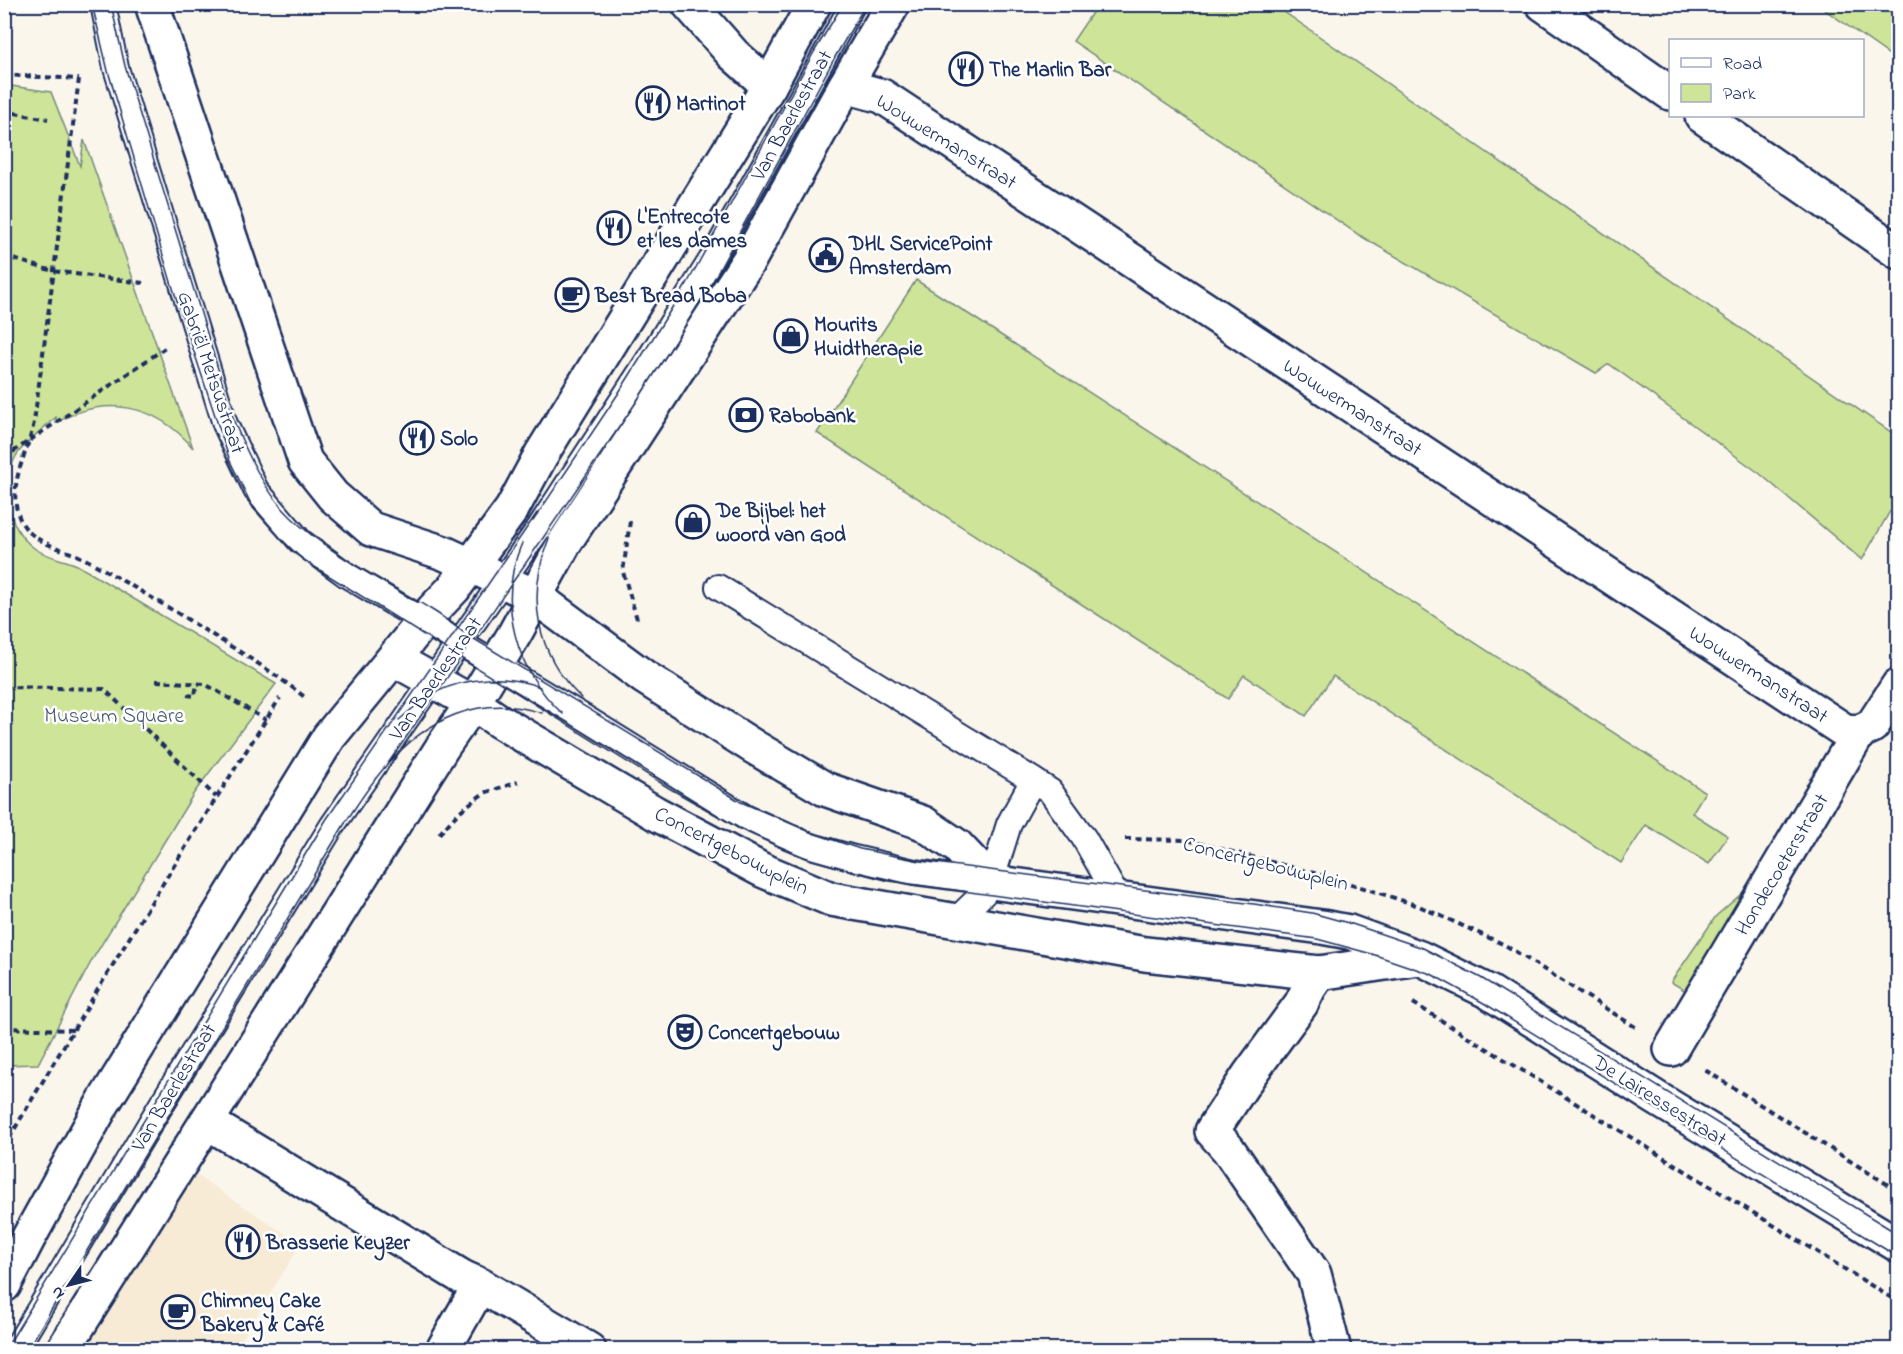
<svg xmlns="http://www.w3.org/2000/svg" width="1903" height="1354" font-family="'Indie Flower',sans-serif">
<style>
.built{fill:#f7ebd6}
.green{fill:#cee499;stroke:#748a7c;stroke-width:1.5}
.lines{fill:none;stroke-linecap:round;stroke-linejoin:round}
.lane-casing{stroke:#1b2f5e;stroke-width:28}
.street-casing{stroke:#1b2f5e;stroke-width:38}
.secondary-casing{stroke:#1b2f5e;stroke-width:38}
.path{stroke:#1b2f5e;stroke-width:4;stroke-dasharray:6 4.5;stroke-linecap:butt}
.lane{stroke:#fff;stroke-width:24}
.street{stroke:#fff;stroke-width:33}
.secondary{stroke:#fff;stroke-width:33}
.tram{stroke:#1b2f5e;stroke-width:1.5}
.labels{text-anchor:middle;stroke-width:5;stroke-linejoin:round;paint-order:stroke}
.poi-label{font-size:21px;font-weight:bold;fill:#1b2f5e;stroke:#fff;text-anchor:start}
.street-label{font-size:21px;fill:#1b2f5e;stroke:#fff}
.park-label{font-size:21px;fill:#485c6d;stroke:#fff}
</style>
<rect width="100%" height="100%" fill="#fbf6ec"/>
<filter id="ink" filterUnits="userSpaceOnUse"><feTurbulence type="fractalNoise" baseFrequency=".0167" numOctaves="2"/><feDisplacementMap in="SourceGraphic" scale="12" xChannelSelector="R" yChannelSelector="G"/><feConvolveMatrix kernelMatrix="1 2 1 2 8 2 1 2 1" color-interpolation-filters="sRGB"/></filter>
<g filter="url(#ink)">
<!-- built -->
<path class="built" d="M187,1169L301,1244L236,1349L74,1350Z"/>
<!-- green -->
<path class="green" d="M1098,4L1274,5L1898,437V502L1889,513L1862,560L1759,473L1609,364L1596,373L1359,235L1073,41Z
M1818,5H1898V61Z
M5,85L51,92L80,166L84,140L193,448C156,404 105,394 56,423V417C45,427 23,444 16,456C0,485 7,528 34,548C46,557 63,559 77,565L276,684L194,793L92,960L38,1064L5,1065Z
M916,280L1705,792L1692,813L1728,836L1709,864L1646,825L1621,863L1333,676L1306,716L1244,675L1228,699L817,433Z
M1764,874L1694,996L1671,982L1716,916Z"/>
<g class="lines">
<defs>
<path id="lane" d="M103,4L116,68L225,424L256,490L300,541L348,576L587,719L745,817L808,845L854,858L914,872L991,882
M718,587L1033,780L1009,824L991,882L984,893L954,922
M1033,780L1050,791L1084,838L1119,900
M15,1350L163,1102L332,826L539,528L649,359L713,257L853,4"/>
<path id="street" d="M152,4L305,461L333,496L371,529L444,553L470,565
M689,4L733,54L769,86
M1543,4L1670,93
M845,86L882,96L1845,731L1859,732
M1702,116L1898,252
M1319,973L1309,988L1301,1004L1249,1075L1212,1131L1228,1149L1314,1274L1334,1350
M1671,1049L1859,732L1872,726L1898,686
M207,1122L462,1277L480,1285L589,1350
M443,1350L480,1285"/>
<path id="secondary" d="M470,565L536,597L644,677L754,747L825,789L923,823L957,846L991,882L1322,927L1349,932L1420,958L1489,992L1656,1098L1898,1245
M394,659L473,703L499,721L655,813L762,870L831,899L1145,954L1319,973L1412,959
M4,1285L29,1237L103,1103L329,737L433,610L454,588L512,509L541,455L769,86L814,4
M63,1350L443,746L473,703L514,635L565,542L749,260L845,86L893,4"/>
</defs>
<!-- lane casing -->
<use href="#lane" class="lane-casing"/>
<!-- street casing -->
<use href="#street" class="street-casing"/>
<!-- secondary casing -->
<use href="#secondary" class="secondary-casing"/>
<!-- path -->
<path class="path" d="M4,75L79,79
M79,79L34,422C28,453 8,482 18,514C27,543 60,547 83,558C97,565 110,573 123,581C149,596 175,611 201,628C237,650 274,672 307,699
M4,111L48,119
M4,256L53,271L143,283
M4,458L165,348
M630,521L623,572L637,619
M156,681L205,684L266,720
M4,687L104,689L216,797
M187,695L195,696L197,683
M439,834L460,811L484,793L518,782
M1125,839L1187,840L1333,878L1419,906L1505,945L1637,1028
M1413,1003L1898,1302
M4,1028L73,1030
M1705,1070L1898,1191
M4,1147C93,995 185,846 280,698"/>
<!-- lane -->
<use href="#lane" class="lane"/>
<!-- street -->
<use href="#street" class="street"/>
<!-- secondary -->
<use href="#secondary" class="secondary"/>
<!-- tram -->
<path class="tram" d="M92,4L108,71L171,282L230,461L253,508L279,537L302,559L669,788L739,828L779,847L812,860L889,881L1317,939L1372,954L1431,974L1482,1002L1898,1257
M111,4L125,66L235,424C249,457 265,492 291,517C332,557 385,580 432,610C444,617 454,626 466,634L741,802L813,833L860,849L920,861L1254,904L1312,913L1352,924L1423,948L1481,978L1898,1234
M533,521L618,394L688,282L814,52L843,4
M549,538C526,597 536,654 581,698
M522,543C496,602 516,672 563,714
M399,720C411,710 422,699 436,692C468,677 507,674 540,687
M387,765L635,404L707,292L835,57L866,4
M5,1350L326,820L537,513
M27,1350L347,820C359,802 371,783 385,767C426,719 480,693 542,713"/>
</g>
</g>
<!-- icons -->
<defs>
<symbol id="restaurant-ring" viewBox="-11 -11 22 22"><circle r="9.5" fill="#fff" stroke="#1b2f5e" stroke-width="1.5"/><path d="M-5-6h1v4h1v-4h1v4h1v-4h1v5L-1.5 .5V6h-2V.5L-5-1ZM5-6V6H3V1.5H1.5Q1.5-4 5-6Z" fill="#1b2f5e"/></symbol>
<symbol id="civic-ring" viewBox="-11 -11 22 22"><circle r="9.5" fill="#fff" stroke="#1b2f5e" stroke-width="1.5"/><path d="M-.6-6.5H3V-4.5H.6V-3L4-1V1h2V6H-6V1h2V-1L-.6-3ZM-1.2 2.5V6h2.4V2.5Z" fill="#1b2f5e"/></symbol>
<symbol id="cafe-ring" viewBox="-11 -11 22 22"><circle r="9.5" fill="#fff" stroke="#1b2f5e" stroke-width="1.5"/><path d="M-5.5-4.5H6V0H3Q3 3.5 0 3.5H-2.5Q-5.5 3.5-5.5 0ZM3-3.2v2h1.7v-2ZM-6 4.5H4V6H-6Z" fill="#1b2f5e"/></symbol>
<symbol id="shop-ring" viewBox="-11 -11 22 22"><circle r="9.5" fill="#fff" stroke="#1b2f5e" stroke-width="1.5"/><path d="M-5-2.5h2.3a2.7 3.5 0 0 1 5.4 0H5L5.5 6h-11ZM-1.5-2.5h3a1.5 2.3 0 0 0-3 0Z" fill="#1b2f5e"/></symbol>
<symbol id="bank-ring" viewBox="-11 -11 22 22"><circle r="9.5" fill="#fff" stroke="#1b2f5e" stroke-width="1.5"/><path d="M-6-4H6V4H-6ZM0-2.3a2.3 2.3 0 1 0 0 4.6a2.3 2.3 0 1 0 0-4.6Z" fill="#1b2f5e"/></symbol>
<symbol id="theatre-ring" viewBox="-11 -11 22 22"><circle r="9.5" fill="#fff" stroke="#1b2f5e" stroke-width="1.5"/><path d="M-5-5.5Q0-4 5-5.5V0Q5 5 0 6Q-5 5-5 0ZM-3.3-2.5H-1v1.5H-3.3ZM1-2.5H3.3v1.5H1ZM-2.8 1Q0 5.5 2.8 1Z" fill="#1b2f5e"/></symbol>
</defs>
<g fill-rule="evenodd">
<use href="#restaurant-ring" x="947" y="50" width="38" height="38"/>
<use href="#restaurant-ring" x="634" y="84" width="38" height="38"/>
<use href="#restaurant-ring" x="595" y="209" width="38" height="38"/>
<use href="#civic-ring" x="807" y="236" width="38" height="38"/>
<use href="#cafe-ring" x="553" y="276" width="38" height="38"/>
<use href="#shop-ring" x="772" y="317" width="38" height="38"/>
<use href="#bank-ring" x="727" y="396" width="38" height="38"/>
<use href="#restaurant-ring" x="398" y="419" width="38" height="38"/>
<use href="#shop-ring" x="674" y="503" width="38" height="38"/>
<use href="#theatre-ring" x="666" y="1013" width="38" height="38"/>
<use href="#restaurant-ring" x="224" y="1223" width="38" height="38"/>
<use href="#cafe-ring" x="159" y="1293" width="38" height="38"/>
</g>
<g class="labels">
<!-- poi labels -->
<g class="poi-label">
<text x="989" y="76">The Marlin Bar</text>
<text x="676" y="110">Martinot</text>
<text x="637" y="223">L'Entrecote<tspan x="637" dy="24">et les dames</tspan></text>
<text x="849" y="250">DHL ServicePoint<tspan x="849" dy="24">Amsterdam</tspan></text>
<text x="595" y="302">Best Bread Boba</text>
<text x="814" y="331">Mourits<tspan x="814" dy="24">Huidtherapie</tspan></text>
<text x="769" y="422">Rabobank</text>
<text x="440" y="445">Solo</text>
<text x="716" y="517">De Bijbel: het<tspan x="716" dy="24">woord van God</tspan></text>
<text x="708" y="1039">Concertgebouw</text>
<text x="266" y="1249">Brasserie Keyzer</text>
<text x="201" y="1307">Chimney Cake<tspan x="201" dy="24">Bakery &amp; Café</tspan></text>
</g>
<!-- street labels -->
<g class="street-label">
<text transform="translate(791 115) rotate(-61)" y="7">Van Baerlestraat</text>
<text transform="translate(947 141) rotate(32)" y="7">Wouwermanstraat</text>
<text transform="translate(212 372) rotate(71)" y="7">Gabriël Metsustraat</text>
<text transform="translate(1353 407) rotate(33)" y="7">Wouwermanstraat</text>
<text transform="translate(1759 674) rotate(33)" y="7">Wouwermanstraat</text>
<text transform="translate(435 678) rotate(-55)" y="7">Van Baerlestraat</text>
<text transform="translate(732 850) rotate(27)" y="7">Concertgebouwplein</text>
<text transform="translate(1266 863) rotate(14)" y="7">Concertgebouwplein</text>
<text transform="translate(1781 864) rotate(-59)" y="7">Hondecoeterstraat</text>
<text transform="translate(173 1087) rotate(-59)" y="7">Van Baerlestraat</text>
<text transform="translate(1660 1100) rotate(32)" y="7">De Lairessestraat</text>
</g>
<!-- park labels -->
<g class="park-label">
<text x="114" y="722">Museum Square</text>
</g>
</g>
<!-- margin -->
<rect width="1903" height="1354" fill="none" stroke="#fff" stroke-width="24"/>
<rect x="12" y="12" width="1879" height="1330" fill="none" stroke="#1b2f5e" stroke-width="2" filter="url(#ink)"/>
<!-- legend -->
<rect x="1669" y="39" width="195" height="78" fill="#ffffff" stroke="#a4acbf" stroke-width="1.5"/>
<rect x="1681" y="58" width="30" height="9" fill="#ffffff" stroke="#a4acbf" stroke-width="1.5"/>
<text x="1723" y="69" font-size="18" fill="#1b2f5e">Road</text>
<rect x="1681" y="84" width="30" height="18" fill="#cee499" stroke="#a4acbf" stroke-width="1.5"/>
<text x="1723" y="99" font-size="18" fill="#1b2f5e">Park</text>
<!-- north arrow -->
<g transform="translate(69 1285) rotate(235)" stroke="#ffffff" stroke-width="4.5" paint-order="stroke">
<path d="M0-4.5L10 22L0 15L-10 22Z" fill="#1b2f5e"/>
<text y="-9" font-size="16" font-weight="bold" text-anchor="middle" fill="#1b2f5e">N</text>
</g>
</svg>
